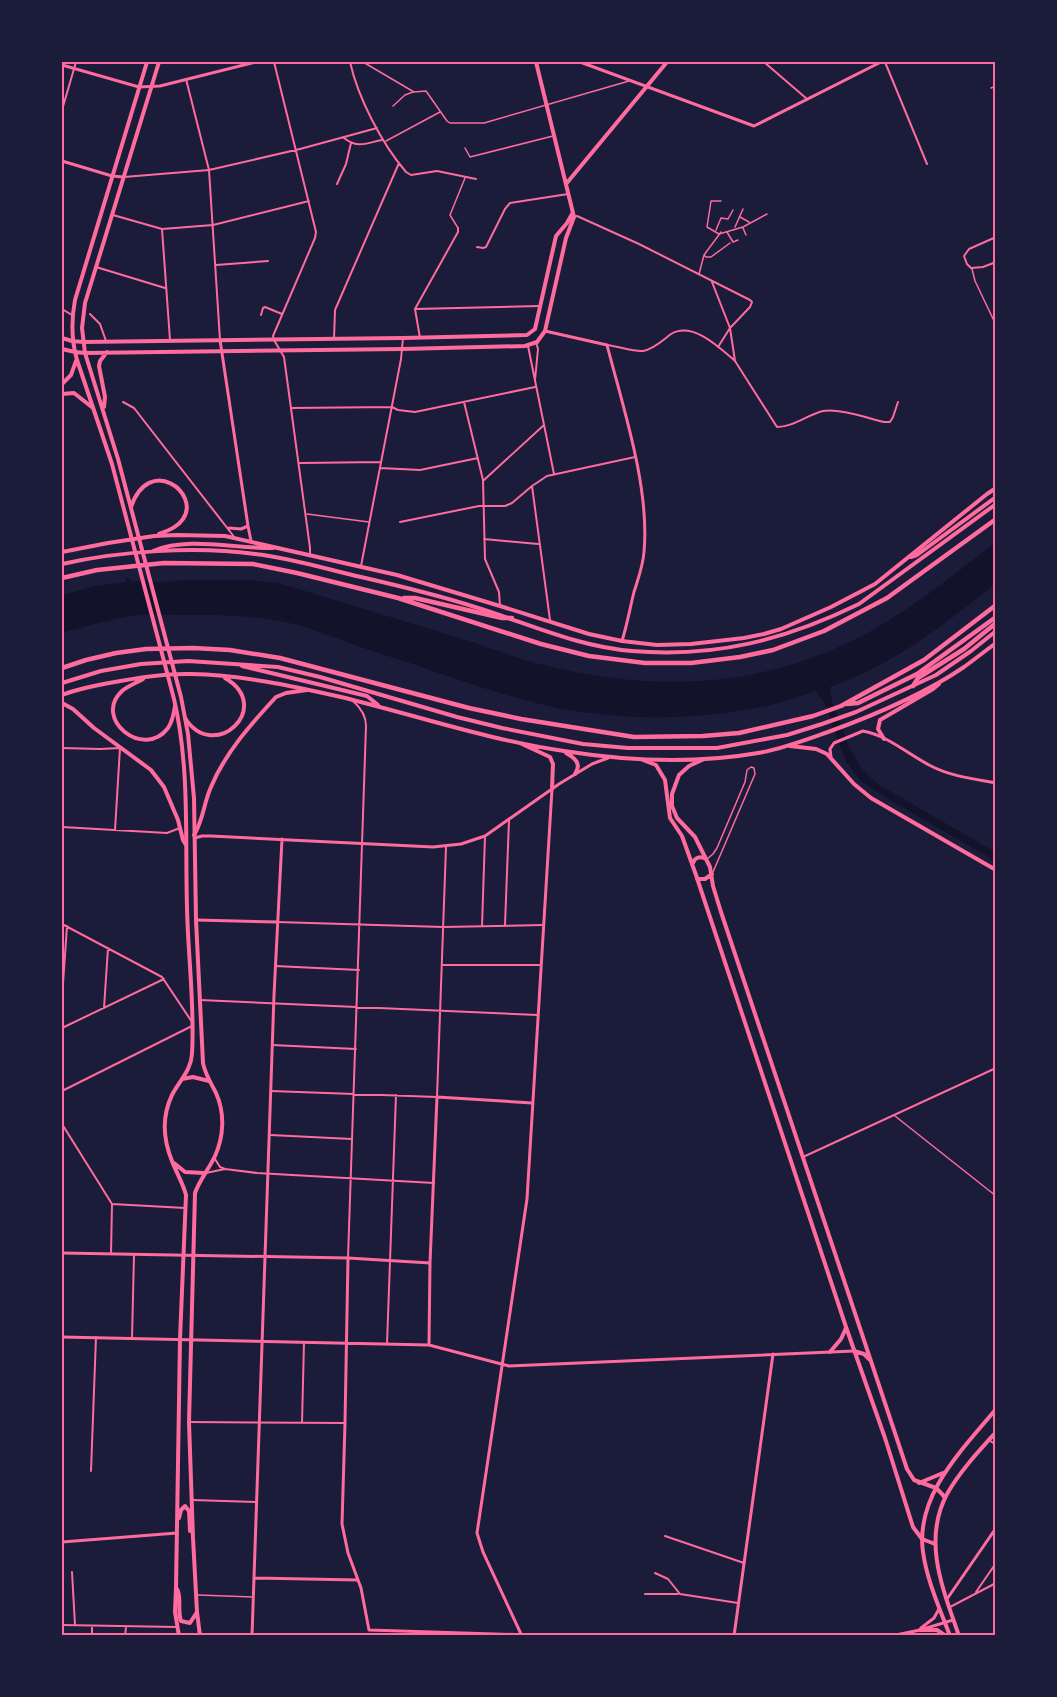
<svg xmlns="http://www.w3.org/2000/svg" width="1057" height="1697" font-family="'Archivo Narrow',sans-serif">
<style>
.water{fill:#12122b}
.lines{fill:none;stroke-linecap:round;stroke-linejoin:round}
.service{stroke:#ff6b9d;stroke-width:1.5}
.minor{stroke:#ff6b9d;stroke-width:2}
.tertiary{stroke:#ff6b9d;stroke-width:3}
.secondary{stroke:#ff6b9d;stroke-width:4}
.primary{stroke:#ff6b9d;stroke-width:4}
.trunk{stroke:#ff6b9d;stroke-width:4}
.motorway{stroke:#ff6b9d;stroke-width:4.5}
.neatline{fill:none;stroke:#ff6b9d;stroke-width:2}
</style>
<rect width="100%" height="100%" fill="#1b1b3a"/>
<!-- water -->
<path class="water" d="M995,543V584C945,624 892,666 830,687L832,701L848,745L861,768L876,783L995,852V861L883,796L861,781L846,762L825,704L816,691C738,721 629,724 548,706C502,695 455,679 410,663C384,655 358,646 333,637C320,633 307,627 294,624C259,615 222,615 186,615C171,615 156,614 141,615C114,618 87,626 62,633V595L95,586L126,582L127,577L131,581L166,582L186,580H247L278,583L305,591C359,607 412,624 466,640C492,648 517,659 544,665C652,692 757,689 858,638C907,613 952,576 995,543Z"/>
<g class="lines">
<!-- service -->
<path class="service" d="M363,62L414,92L426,91L447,121L450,123H484L629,81
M991,88L996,86
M393,106L405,95L413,92
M386,141L440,112
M465,148L470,157L553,136
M721,201H711L707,227L719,234L743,227L767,214
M740,217L749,222
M735,227L743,209
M458,228L450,215L465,178
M743,228L746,235
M716,230L721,218L728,219L733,210
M727,232L733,242L738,240
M704,255L706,257H711L730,243
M972,269L975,281L996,325
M699,274L704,255L721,232
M307,514L369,522
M707,859L713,854L717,848L745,782L747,770L751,767L754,768L755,774L713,872
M895,1116L996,1196
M198,1595L253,1597"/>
<!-- minor -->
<path class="minor" d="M274,62L316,232L315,238L273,336L274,340L284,357L310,548V555
M350,62C358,98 382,144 406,172L411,175L437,171L476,179
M764,62L807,99
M885,62L927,164
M186,79L209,170L220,340
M62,110L76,62
M344,138C358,149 366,143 382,140
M124,177L209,170L300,149L377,128
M337,184L346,164L351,143
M113,215L162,229L213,225L309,201
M573,217L577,216L639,244L750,300L752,302L750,307L730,328L735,361L777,427C793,427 807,415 823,411C839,408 867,418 884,422H890L893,417L898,402
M162,229L170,340
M996,237L969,249L964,256L967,264L971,268L983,267L996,262
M477,247L483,248L486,247L505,209L510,203L568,194
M216,265L268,261
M96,267L165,288
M712,282L730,328L718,347
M62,309L72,315
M415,309L540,306
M90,314L100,324L106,341
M261,315L263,308L265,307L282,314
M420,338L415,309L458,232V228
M334,339L335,310L399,163
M607,345C617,346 634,352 643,351C654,349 663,340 671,334C693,321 720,348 735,361
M528,346L554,474
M535,380L538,349L536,342
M123,402L134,408L235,538
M464,402L483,480L485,559L499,592L500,606
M291,408L392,407L398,410L415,412L535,387
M300,463L381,462
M380,468L420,470L478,458
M484,480L544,425
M532,486L550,620
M400,522L479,506H505L512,503L532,486L547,476L635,457
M484,539L538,544
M361,566L401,359L403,338
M62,748L100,749L120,748L115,830
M62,827L167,833L180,828
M277,922L443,927L544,925
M62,924L162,977L192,1022
M505,925L509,820
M482,926L485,836
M442,965H541
M275,966L359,970
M62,998L67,926
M200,1000L538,1015
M104,1008L108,948
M62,1028L164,979
M272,1045L356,1049
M62,1091L192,1026
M271,1091L437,1097L446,847
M62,1124L112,1204
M270,1135L352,1139
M803,1157L996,1068
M215,1159L220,1167L225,1169
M206,1173L225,1169L257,1173L434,1183
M112,1204L185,1208
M111,1254L112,1204
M348,1258L366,726C366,715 361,708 353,701
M132,1338L134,1255
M387,1344L396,1095
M189,1422L345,1423
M302,1423L304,1342
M989,1440L996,1445
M91,1471L96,1337
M192,1500L256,1502
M665,1536L744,1563
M72,1572L75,1625
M655,1573L668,1579L680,1594L738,1603
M976,1592L996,1563
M645,1594H678
M950,1607L996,1583
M62,1625L177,1627
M92,1636V1626
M125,1636L126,1627"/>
<!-- tertiary -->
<path class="tertiary" d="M580,62L754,126L881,62
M62,65L139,87L160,86L256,62
M62,161L112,176L123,177
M545,331L607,345C623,407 650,488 644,552C643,566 638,579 634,592C630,608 627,625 622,641
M220,340L248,526L251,541
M229,528L241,529L248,526
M831,757L830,749L834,743L863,731C887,735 909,755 931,766C950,776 974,779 996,783
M195,838L202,836H211L433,847L461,844L485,836L559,784L592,764L608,758
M196,920L277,922
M62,1253L348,1258L430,1263
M348,1258L345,1423L342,1524L348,1553L361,1588L369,1630L560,1636
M62,1337L429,1345L509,1366L854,1351
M429,1345L430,1263L437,1097L532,1103
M62,1542L177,1533
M255,1578L358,1580
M947,1599L996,1528
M921,1628L934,1618L939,1609
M521,1634L483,1552L477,1533L527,1199L552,789
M252,1636L274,995L282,839
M734,1636L773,1354
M891,1636L920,1630L953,1620"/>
<!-- secondary -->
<path class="secondary" d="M147,62L75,300C71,321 71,339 77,360L112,464L174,699C190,767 185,839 187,908C188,957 195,1006 192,1054C191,1071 179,1081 172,1095C162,1116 163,1139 172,1161C176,1172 183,1183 186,1195L180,1339L176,1588L175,1612L179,1636
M159,62L85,303L82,328L85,353L118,459L181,697L188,734L194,798L196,920L203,1063C205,1074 211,1083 216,1093C225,1113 224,1136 215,1156C209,1169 200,1179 195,1193L189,1422L193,1538L197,1612L200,1636
M566,184L667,62
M62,338L72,341L83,342L403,338L527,335L535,329L556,236L567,223L572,214
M62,349L75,352L85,353L403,349L525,346L537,342L545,331L566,238L574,217L536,62
M62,384L71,375L76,361
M62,394L74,393L93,408
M104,407L105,397L99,366L100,361L107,352
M790,746L816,749L827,754L854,784L871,798L996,870
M704,759L689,766L679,775L672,794V806L677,818L695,837L710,867L713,886L721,912L907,1469L914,1480L936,1488
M643,760L656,765L665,780L670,818L682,836L696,875L846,1327L885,1438L913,1527L922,1539L935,1544
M693,863C695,857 700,856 706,859
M697,879H705L712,874
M182,1079L193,1077L209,1081
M174,1163L185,1172L204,1173
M854,1351L864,1354L869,1359
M830,1352L841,1339L846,1328
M179,1518L181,1510L185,1506L189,1511L190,1531
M177,1589C182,1598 177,1610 181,1621L190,1623L197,1612"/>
<!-- primary -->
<path class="primary" d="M919,1483L943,1473
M936,1488L942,1494L945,1498
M920,1630H937L946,1636
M950,1636C940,1609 927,1581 923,1552C915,1495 963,1449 996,1409
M959,1636C943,1589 922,1541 947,1494C960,1471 979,1451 996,1432"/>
<!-- trunk -->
<path class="trunk" d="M131,507C149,454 201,493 183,519C178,527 168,531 159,534
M153,551C188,536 236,549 273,548
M62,552L108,543L154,536L177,535L225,536L397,575L500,606L589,634L622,641L657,645L691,644L744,638L764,634L781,629L831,607L875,584L987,494L996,488
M911,557L917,555L996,497
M62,564C120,551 195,546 255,554C291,558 326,569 361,577C400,586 438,595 475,607C527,623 578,647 632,651C715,658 785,640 859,604L996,504
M242,666L367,696L378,705
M143,679C136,683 128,686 122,691C92,719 144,760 168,728C172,722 174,713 175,706
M62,683L101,671L141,664L188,661L278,667L320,677L457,717L502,728L583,744L628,748H717L787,735L822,724L856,712L936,675L971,651L996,631
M62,695C77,689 93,686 109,683C135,678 164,673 191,674C242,675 292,686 341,697C415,715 488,740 564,751C627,761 695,764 758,753C782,749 805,740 828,732C875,715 923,695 964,667C975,659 985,651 996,643
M62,703L73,709L94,728L151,770L164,787L178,820L183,840L186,845
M185,718C214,764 275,707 225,678
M884,739L878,729L880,720L933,689L939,684
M522,744L550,757L553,764L552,789
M566,753C575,758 582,764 575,774
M194,835C203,821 204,802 211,787C225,753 251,724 276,697L286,693L307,690"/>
<!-- motorway -->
<path class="motorway" d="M62,578L97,570L164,563L253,564L297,573L398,598L541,644L589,656L645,663H691L740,657L773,650L824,631L887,598L996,519
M404,598H415L502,618H512
M62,668L86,660L116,653L146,649L193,648L230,650L280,658L469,708L521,719L634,737L703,736L739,733L813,716L841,706L924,660L996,605
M913,686L918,678L964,649L996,623
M847,704L858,703L917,674L996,617"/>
</g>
<!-- border -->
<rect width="1057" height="1697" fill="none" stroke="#1b1b3a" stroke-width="126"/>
<rect x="63" y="63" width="931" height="1571" class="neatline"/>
</svg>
